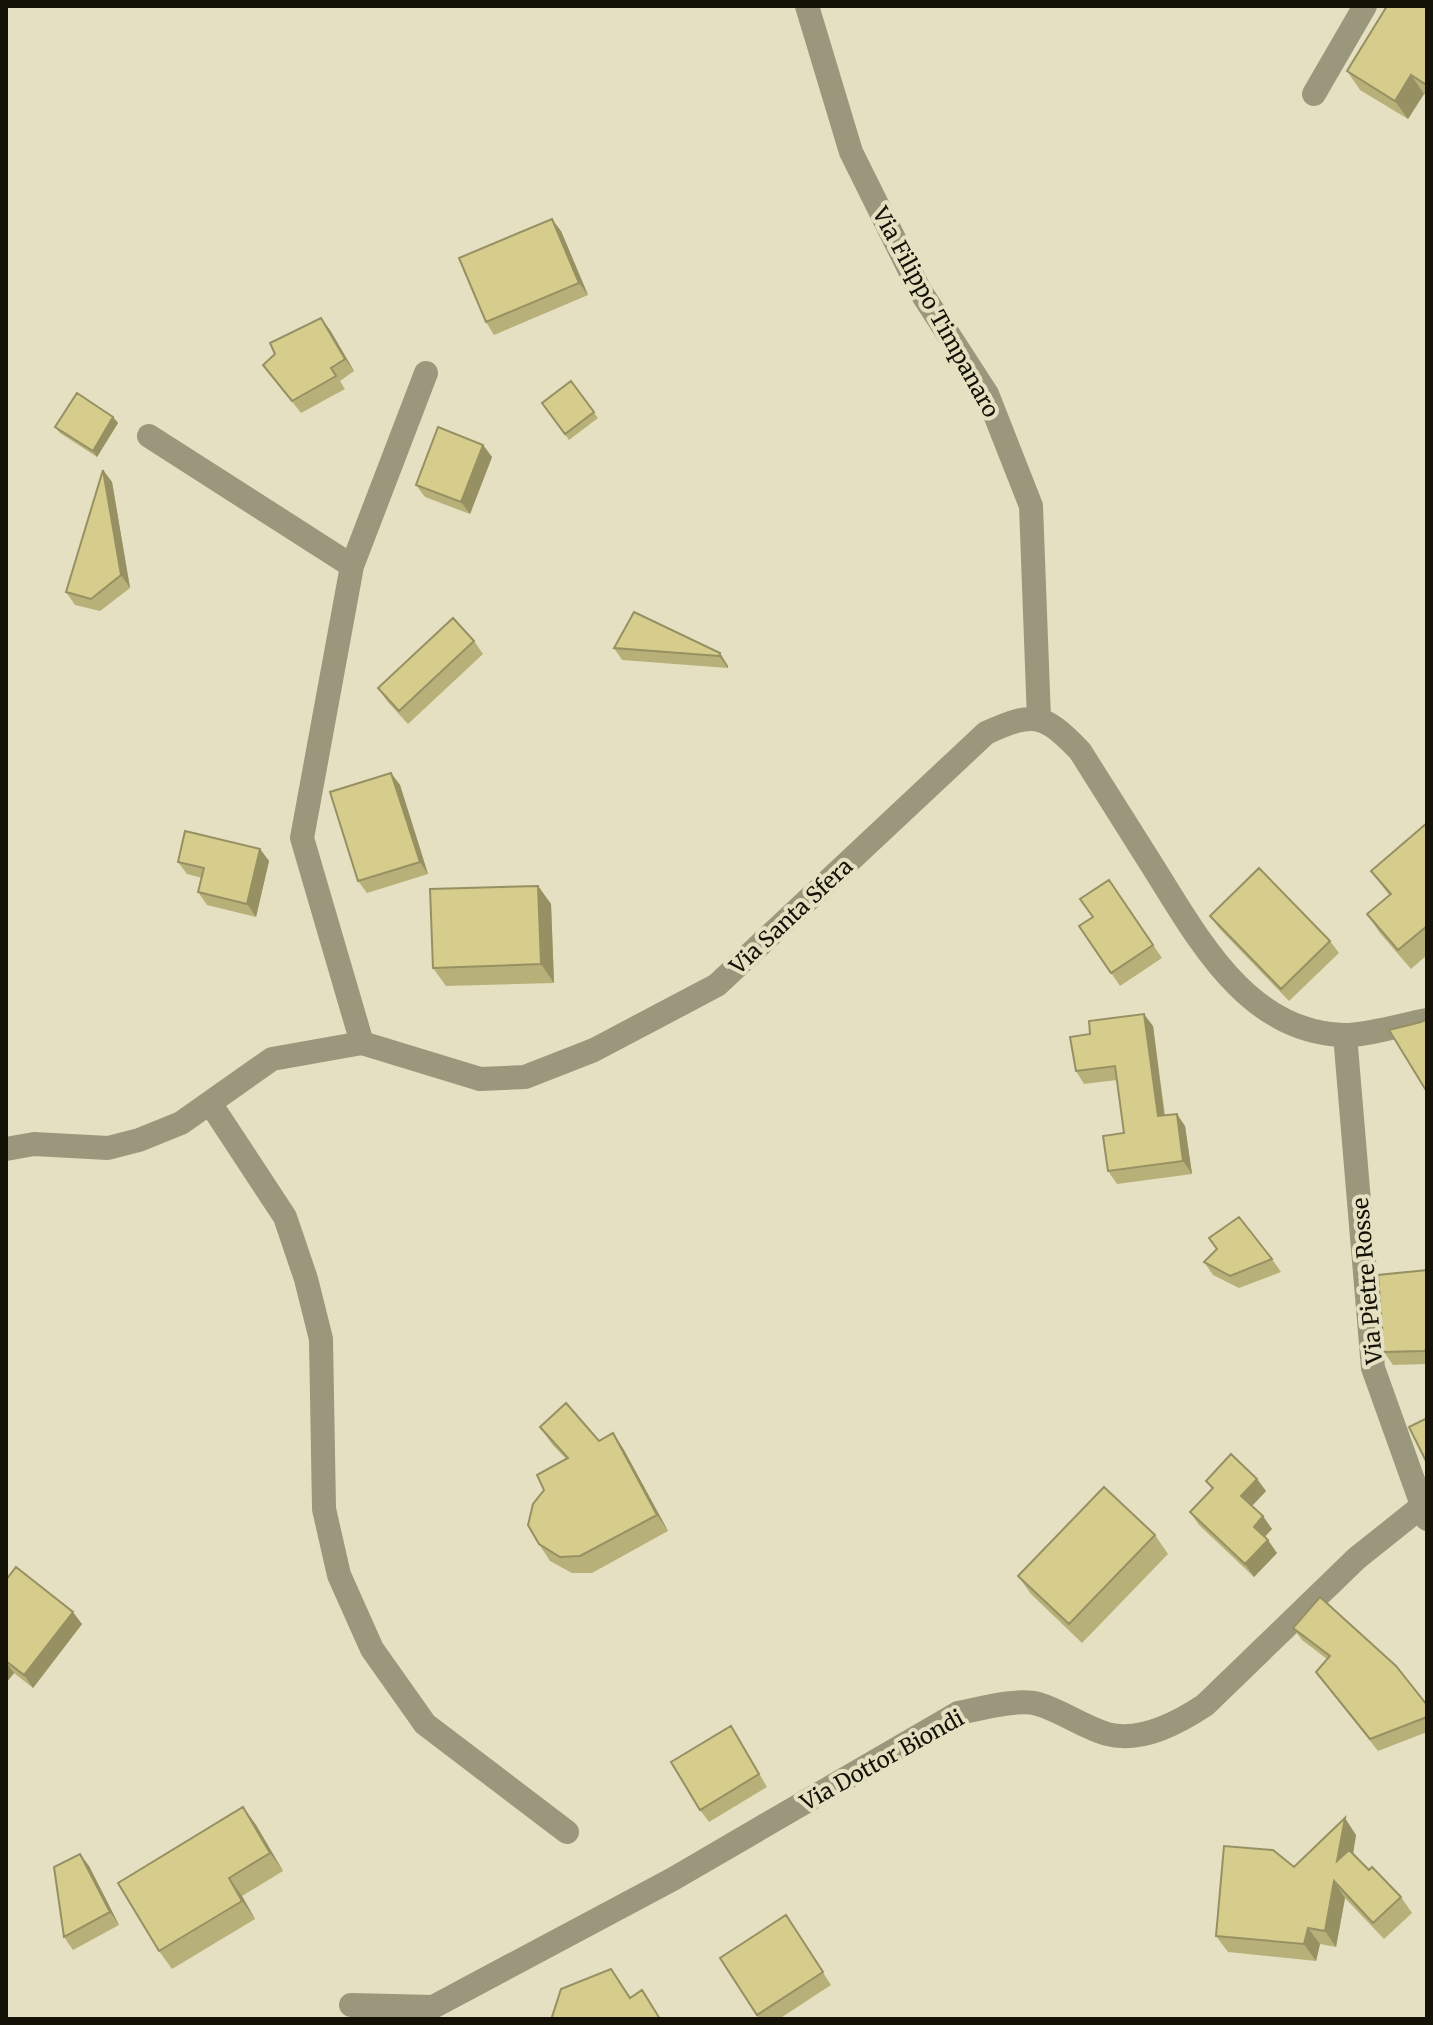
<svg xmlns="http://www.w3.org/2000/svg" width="1433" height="2025" font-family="Merriweather,serif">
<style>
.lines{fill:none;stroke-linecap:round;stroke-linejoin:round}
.minor{stroke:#9a977d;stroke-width:24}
.wall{fill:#b8b079}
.shaded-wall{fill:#969063}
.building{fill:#d6cd8d;stroke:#969063;stroke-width:2}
.labels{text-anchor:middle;stroke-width:8;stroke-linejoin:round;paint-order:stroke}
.street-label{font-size:22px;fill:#141207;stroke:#e4e0c1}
</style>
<rect width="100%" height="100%" fill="#e4e0c1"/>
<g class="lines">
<!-- minor -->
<path class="minor" d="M807,6L851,152L919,289L987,394L1031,506L1039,719
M1314,94L1365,6
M149,436L352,566
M1345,1035L1373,1368L1427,1519
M362,1043L302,838L352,566L426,373
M210,1103L285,1217L306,1279L321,1339L324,1509L339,1575L372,1649L425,1724L567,1832
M6,1149L34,1144L108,1148L139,1140L181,1123L272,1059L362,1043L480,1079L525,1077L594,1050L717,985L986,733C1034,711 1043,713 1080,751C1105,791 1130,830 1155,870C1199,940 1248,1032 1343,1035C1366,1036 1404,1024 1427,1020
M351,2005L433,2007L673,1879L958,1713C979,1709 1019,1698 1038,1704C1062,1711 1083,1727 1107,1734C1141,1743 1178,1723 1205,1705L1357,1558L1421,1507"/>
</g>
<!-- wall -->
<path class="wall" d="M1427,6V96L1424,94L1408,119L1360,90L1347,71Z
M561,231L588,295L494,335L486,322Z
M330,330L354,371L340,381L345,389L301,413L263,365Z
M571,381L598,418L569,440L542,403Z
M113,417L118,423L97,457L60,433L55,427Z
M483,445L492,457L470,514L425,497L416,485Z
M103,470L112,482L130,588L100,611L75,605L66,592Z
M474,641L483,654L408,724L387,701L378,688Z
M614,648L720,653L728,666V668L622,660Z
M391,773L400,785L428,874L367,893L358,881Z
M1427,823V955L1411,969L1380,933L1367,914L1389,895L1371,871Z
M260,849L269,861L256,917L207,905L198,892L202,878L187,874L178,862Z
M1109,880L1162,958L1120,986L1079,926L1093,917Z
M538,886L551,904L554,983L446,986L433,968Z
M1210,916L1330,941L1339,953L1289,1001L1219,928Z
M1153,1026L1165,1115L1185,1126L1192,1174L1117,1184L1108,1171L1124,1133L1117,1080L1084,1084L1076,1071Z
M1272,1259L1281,1272L1239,1288L1213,1275L1204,1262Z
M1427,1270V1364L1393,1365L1384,1352Z
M540,1427L599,1441L613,1433L624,1450L668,1531L592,1573H572L550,1561L539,1544L566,1459L552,1444Z
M1257,1479L1266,1491L1252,1506L1272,1529L1265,1537L1277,1553L1254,1577L1199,1525L1190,1512L1212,1489L1206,1481Z
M1155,1535L1168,1554L1082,1643L1031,1594L1018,1576Z
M6,1580L82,1624L33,1688L14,1673L6,1683Z
M1293,1628L1427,1705V1732L1378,1751L1316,1672L1327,1659L1302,1640Z
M731,1726L739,1739L767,1787L709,1822L700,1810Z
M243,1807L256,1825L283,1871L242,1896L255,1919L172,1969L159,1951Z
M1356,1835L1353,1854L1369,1870L1401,1897L1412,1913L1384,1939L1345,1898L1336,1947L1320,1944L1316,1961L1228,1952L1216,1936Z
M80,1854L89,1866L119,1925L73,1950L64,1937Z
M786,1915L831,1985L779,2019H759L757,2015Z"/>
<!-- shaded-wall -->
<path class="shaded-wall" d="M1411,75L1424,94L1408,119L1395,101Z
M552,219L561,231L588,295L579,283Z
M321,318L330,330L354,371L345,359Z
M113,417L118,423L97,457L93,451Z
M483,445L492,457L470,514L461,502Z
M103,470L112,482L130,588L121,575Z
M720,653L728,666V668L719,656Z
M391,773L400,785L428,874L420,862Z
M260,849L269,861L256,917L247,904Z
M538,886L551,904L554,983L541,964Z
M1144,1014L1153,1026L1166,1129L1158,1116Z
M1177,1114L1185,1126L1192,1174L1183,1161Z
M613,1433L624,1450L668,1531L657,1515Z
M1257,1479L1266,1491L1250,1508L1241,1496Z
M1263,1516L1272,1529L1262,1539L1254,1527Z
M1268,1540L1277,1553L1254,1577L1245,1564Z
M73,1612L82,1624L33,1688L24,1675Z
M6,1662L14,1673L6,1683Z
M243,1807L256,1825L283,1871L270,1853Z
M1345,1818L1356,1835L1349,1878L1337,1861Z
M80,1854L89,1866L119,1925L110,1912Z
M229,1878L242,1896L255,1919L242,1901Z
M1334,1881L1345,1898L1336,1947L1325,1931Z
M1308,1928L1320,1944L1316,1961L1304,1944Z"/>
<!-- building -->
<path class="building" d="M1387,6H1427V81L1425,84L1411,75L1395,101L1347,71Z
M552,219L579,283L486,322L459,258Z
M321,318L345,359L331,368L336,376L292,401L263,365L275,354L270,343Z
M571,381L594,412L565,434L542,403Z
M77,393L113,417L93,451L55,427Z
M438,427L483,445L461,502L416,485Z
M103,470L121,575L91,599L66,592Z
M634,612L720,653L719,656L614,648Z
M453,618L474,641L399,711L378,688Z
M391,773L420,862L358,881L330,792Z
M1427,823V926L1398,950L1367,914L1391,894L1371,871Z
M185,831L260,849L247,904L198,892L204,868L178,862Z
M1259,868L1330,941L1281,989L1210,916Z
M1109,880L1153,945L1111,973L1079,926L1093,917L1080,899Z
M538,886L541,964L433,968L430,889Z
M1144,1014L1158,1116L1177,1114L1183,1161L1108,1171L1103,1136L1124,1133L1115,1066L1076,1071L1070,1037L1090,1034L1089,1021Z
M1427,1019V1092L1389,1030L1421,1022Z
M1239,1217L1272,1259L1230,1276L1204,1262L1217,1249L1209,1238Z
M1427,1270V1350L1424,1351L1384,1352L1378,1275Z
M566,1403L599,1441L613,1433L657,1515L580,1556L560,1557L539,1544L528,1525L533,1504L544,1490L537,1475L568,1458L540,1427Z
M1427,1418V1463L1409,1427Z
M1231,1454L1257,1479L1241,1496L1263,1516L1254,1527L1268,1540L1245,1564L1190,1512L1213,1488L1206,1481Z
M1104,1487L1155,1535L1069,1624L1018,1576Z
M16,1567L73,1612L24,1675L6,1661V1580Z
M1320,1597L1396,1666L1427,1705V1717L1370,1739L1316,1672L1330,1656L1293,1628Z
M731,1726L759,1774L700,1810L671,1762Z
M243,1807L270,1853L229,1878L242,1901L159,1951L118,1883Z
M1345,1818L1337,1861L1349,1850L1369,1870L1372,1867L1401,1897L1373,1923L1334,1881L1325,1931L1308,1928L1304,1944L1216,1936L1224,1846L1273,1850L1294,1867Z
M80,1854L110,1912L64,1937L54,1867Z
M786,1915L823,1972L757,2015L720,1958Z
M611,1969L630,1998L642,1990L660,2019H553L552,2017L561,1989Z"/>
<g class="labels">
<!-- street labels -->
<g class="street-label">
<text transform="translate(936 312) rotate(61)" y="8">Via Filippo Timpanaro</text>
<text transform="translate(791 916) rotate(-43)" y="8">Via Santa Sfera</text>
<text transform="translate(1367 1281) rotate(-95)" y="8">Via Pietre Rosse</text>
<text transform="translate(882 1760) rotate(-29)" y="8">Via Dottor Biondi</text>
</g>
</g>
<!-- border -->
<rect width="1433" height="2025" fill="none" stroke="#141207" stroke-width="16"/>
</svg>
